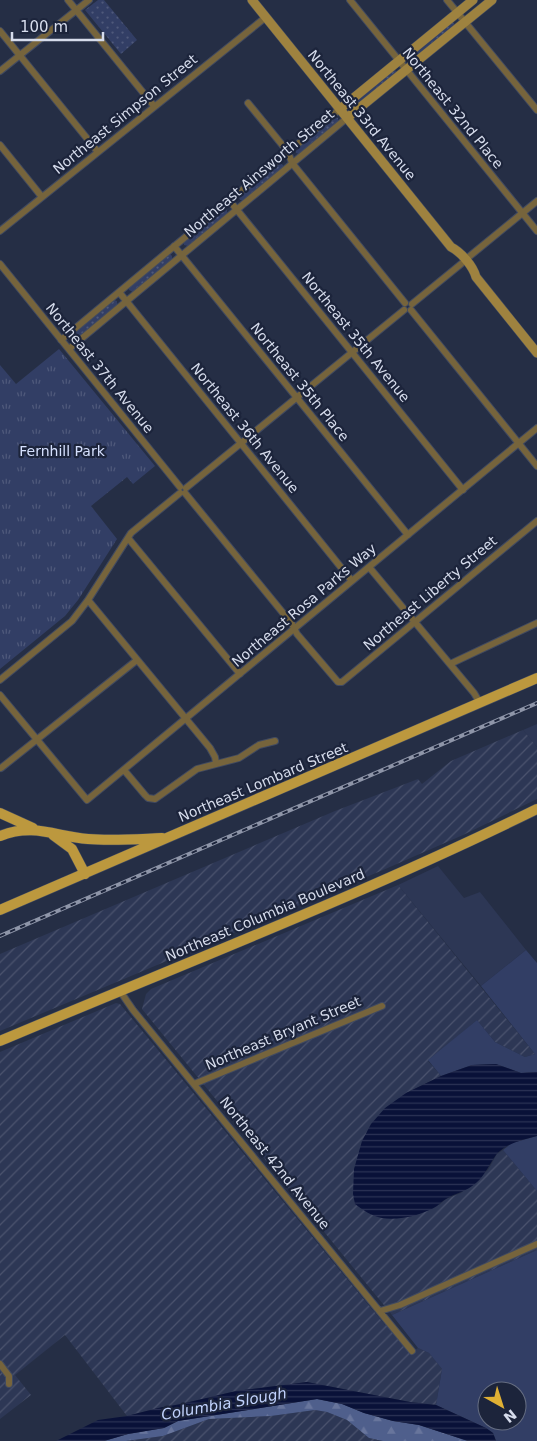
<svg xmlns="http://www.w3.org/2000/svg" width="537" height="1441" font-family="'DejaVu Sans',sans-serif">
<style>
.built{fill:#2d3755}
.industrial{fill:url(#industrial-furrows)}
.grass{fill:#323e65;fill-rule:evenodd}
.forest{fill:url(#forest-firs)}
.park{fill:url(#park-tufts)}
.garden{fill:url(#garden-dots)}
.water{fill:url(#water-rules)}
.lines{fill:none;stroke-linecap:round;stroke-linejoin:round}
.street-casing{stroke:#414a60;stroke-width:8}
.secondary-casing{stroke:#414a60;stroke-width:10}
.primary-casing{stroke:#414a60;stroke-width:11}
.street{stroke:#76643c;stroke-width:6}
.secondary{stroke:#9e823f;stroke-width:9}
.primary{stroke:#bc983e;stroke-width:10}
.rail-casing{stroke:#8e95a8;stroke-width:4}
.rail{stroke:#1c243b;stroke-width:2;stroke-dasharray:5.5;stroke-linecap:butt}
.labels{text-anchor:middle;stroke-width:4.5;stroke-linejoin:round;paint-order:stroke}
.street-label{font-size:14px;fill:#d6dcec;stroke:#1c243b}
.park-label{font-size:14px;fill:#d5e0fe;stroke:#1c243b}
.water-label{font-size:15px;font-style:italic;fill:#c1d2fd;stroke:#1c243b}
</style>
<defs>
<pattern id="industrial-furrows" width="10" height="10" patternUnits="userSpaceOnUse" patternTransform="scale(1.25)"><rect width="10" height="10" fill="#2d3755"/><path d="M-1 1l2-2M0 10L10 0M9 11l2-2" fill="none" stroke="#4b536e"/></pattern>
<pattern id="forest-firs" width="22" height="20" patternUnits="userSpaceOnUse" patternTransform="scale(1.25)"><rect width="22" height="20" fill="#4f5f8c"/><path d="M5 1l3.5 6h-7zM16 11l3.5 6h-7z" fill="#68759c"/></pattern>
<pattern id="park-tufts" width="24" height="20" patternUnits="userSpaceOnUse" patternTransform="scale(1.25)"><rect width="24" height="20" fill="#323e65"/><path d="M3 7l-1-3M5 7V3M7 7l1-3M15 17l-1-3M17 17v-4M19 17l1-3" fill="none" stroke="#4f597b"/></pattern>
<pattern id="garden-dots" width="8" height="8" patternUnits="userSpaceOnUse" patternTransform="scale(1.25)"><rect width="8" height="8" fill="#323e65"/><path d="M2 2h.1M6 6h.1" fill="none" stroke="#4f597b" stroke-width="1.8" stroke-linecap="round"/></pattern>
<pattern id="water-rules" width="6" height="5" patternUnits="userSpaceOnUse" patternTransform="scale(1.25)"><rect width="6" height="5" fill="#091138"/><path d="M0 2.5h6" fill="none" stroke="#2c3355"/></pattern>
</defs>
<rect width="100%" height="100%" fill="#252e45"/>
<!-- built -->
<path class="built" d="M537,724V747L523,730Z
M438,866L464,898L480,892L526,950L481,986L398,885Z"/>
<!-- industrial -->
<path class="industrial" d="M523,730L537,747V799L463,835L383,870L0,1031V954L335,811L418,779L422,784L451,761Z
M398,885L535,1054L525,1057L495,1042L477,1020L428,1061L441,1076L406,1093L439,1205L446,1199L461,1193L488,1170L497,1154L503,1150L537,1191V1250L392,1315L142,1009L146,994L151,989Z
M116,1003L120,1004L385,1325L389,1322L414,1351L418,1348L429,1353L442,1369L436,1405L410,1402L307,1382L236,1391L181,1404L158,1408L127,1416L65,1335L15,1375L31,1395L0,1419V1052Z
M315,1410L327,1412L347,1420L369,1438L383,1441H126L163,1436L209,1419L271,1416Z"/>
<!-- grass -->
<path class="grass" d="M526,950L537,963V1072L521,1073L496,1064L472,1065L441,1076L428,1060L477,1020L495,1042L525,1057L535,1054L481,986Z
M537,1136V1191L503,1150L512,1143Z
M537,1250V1441H496L493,1433L486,1428L436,1405L442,1369L429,1353L418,1348L392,1315ZM487,1391H517V1421H487Z"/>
<!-- forest -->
<path class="forest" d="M317,1399L342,1404L364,1413L393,1421L419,1425L468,1441H383L369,1438L347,1420L327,1412L315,1410L271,1416L209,1419L163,1436L126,1441H104L128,1434L164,1428L178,1421Z"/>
<!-- park -->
<path class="park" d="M59,349L155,466L133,484L127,477L91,506L117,539L78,600L65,616L0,669V365L16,384Z"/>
<!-- garden -->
<path class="garden" d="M98,0H104L137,40L121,54L85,10Z
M452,21L456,26L413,60L411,59L410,56Z
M394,69L397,72L352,109L350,107V105Z
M334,117L338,118V123L300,154L296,153L295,149Z
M280,163L283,165V168L243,200H240L239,196Z
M224,209L227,210V214L188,246L184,245V241Z
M170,254L172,256V260L133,292L129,290V286L167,255Z
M114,300L117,301V306L76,339L74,340L70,339V335Z"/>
<!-- water -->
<path class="water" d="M496,1064L521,1073L537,1072V1136C522,1140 506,1143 496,1155C489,1165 485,1175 476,1183C466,1192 455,1193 446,1199C442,1201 440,1204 437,1206C423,1215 398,1221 382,1218C371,1216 363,1210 355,1204L353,1194L354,1169L362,1141L371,1124L385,1108L406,1093L441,1076L472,1065Z
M307,1382L410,1402L436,1405L486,1428L493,1433L496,1441H468L419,1425L393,1421L364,1413L342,1404L317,1399L178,1421L164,1428L128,1434L104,1441H56L98,1420L127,1416L158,1408L181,1404L236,1391Z"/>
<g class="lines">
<defs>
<path id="street" d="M68,0L154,106
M350,0L537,231
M447,0L537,110
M0,31L98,152
M0,71L89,0
M248,103L288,152L292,163L405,303
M0,145L42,197
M229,200L463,490
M0,231L266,17
M174,246L408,535
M465,260L537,201
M0,264L180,487
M119,292L352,581
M412,304L461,264
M411,310L537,466
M61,340L340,109
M69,349L347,118
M186,488L404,310
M185,493L292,624L297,634L338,682H342L537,521
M128,538L240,674
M369,567L474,693L480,703
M88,600L210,748L215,757L216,763
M450,664L537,623
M0,680L72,621L88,600L131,533L180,493
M0,695L87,800L537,428
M1,768L137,660
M124,770L145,795L148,798L155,799L197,769L239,758L259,745L275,741
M120,991L133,1010L412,1351
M194,1084L382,1006
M380,1311L400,1305L537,1244
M0,1364L9,1376V1384"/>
<path id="secondary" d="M252,0L451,247C461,252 473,266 476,277L537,353
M340,109L473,0
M347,118L492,0"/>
<path id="primary" d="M0,813L33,828
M53,835L72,849L85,874
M0,836C33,823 55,836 88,839C113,841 138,839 162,838
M0,910L537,678
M0,1041C180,965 362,895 537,809"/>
</defs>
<!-- street casing -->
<use href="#street" class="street-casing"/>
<!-- secondary casing -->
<use href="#secondary" class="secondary-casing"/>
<!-- primary casing -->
<use href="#primary" class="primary-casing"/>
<!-- street -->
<use href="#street" class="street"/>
<!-- secondary -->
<use href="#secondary" class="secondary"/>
<!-- primary -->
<use href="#primary" class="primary"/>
<defs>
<path id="rail" d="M0,936L537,703"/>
</defs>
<!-- rail casing -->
<use href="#rail" class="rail-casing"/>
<!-- rail -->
<use href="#rail" class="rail"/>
</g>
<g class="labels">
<!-- street labels -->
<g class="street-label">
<text transform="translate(453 108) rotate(51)" y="5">Northeast 32nd Place</text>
<text transform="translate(125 114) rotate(-39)" y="5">Northeast Simpson Street</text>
<text transform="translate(362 115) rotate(51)" y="5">Northeast 33rd Avenue</text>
<text transform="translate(259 173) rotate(-40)" y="5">Northeast Ainsworth Street</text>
<text transform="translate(356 337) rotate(51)" y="5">Northeast 35th Avenue</text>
<text transform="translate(100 368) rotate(51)" y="5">Northeast 37th Avenue</text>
<text transform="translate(300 382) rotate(51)" y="5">Northeast 35th Place</text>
<text transform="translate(245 428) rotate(51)" y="5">Northeast 36th Avenue</text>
<text transform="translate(430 593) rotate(-40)" y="5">Northeast Liberty Street</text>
<text transform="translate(304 605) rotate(-40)" y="5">Northeast Rosa Parks Way</text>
<text transform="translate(263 782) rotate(-23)" y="5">Northeast Lombard Street</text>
<text transform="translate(265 915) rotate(-23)" y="5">Northeast Columbia Boulevard</text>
<text transform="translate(283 1033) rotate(-23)" y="5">Northeast Bryant Street</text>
<text transform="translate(275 1163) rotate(51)" y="5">Northeast 42nd Avenue</text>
</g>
<!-- park labels -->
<g class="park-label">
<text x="62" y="456">Fernhill Park</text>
</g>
<!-- water labels -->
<g class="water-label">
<text transform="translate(224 1404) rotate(-10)" y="5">Columbia Slough</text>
</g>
</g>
<!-- north arrow -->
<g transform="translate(502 1406) rotate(141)"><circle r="24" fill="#1c243b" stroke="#666e82"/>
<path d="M0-4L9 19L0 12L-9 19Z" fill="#dfb034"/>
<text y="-8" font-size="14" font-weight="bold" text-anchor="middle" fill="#d6dcec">N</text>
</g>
<!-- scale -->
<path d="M12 32v8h91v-8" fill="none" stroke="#d6dcec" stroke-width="2.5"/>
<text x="20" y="32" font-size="15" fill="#d6dcec" stroke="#1c243b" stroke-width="4" paint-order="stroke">100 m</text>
</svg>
